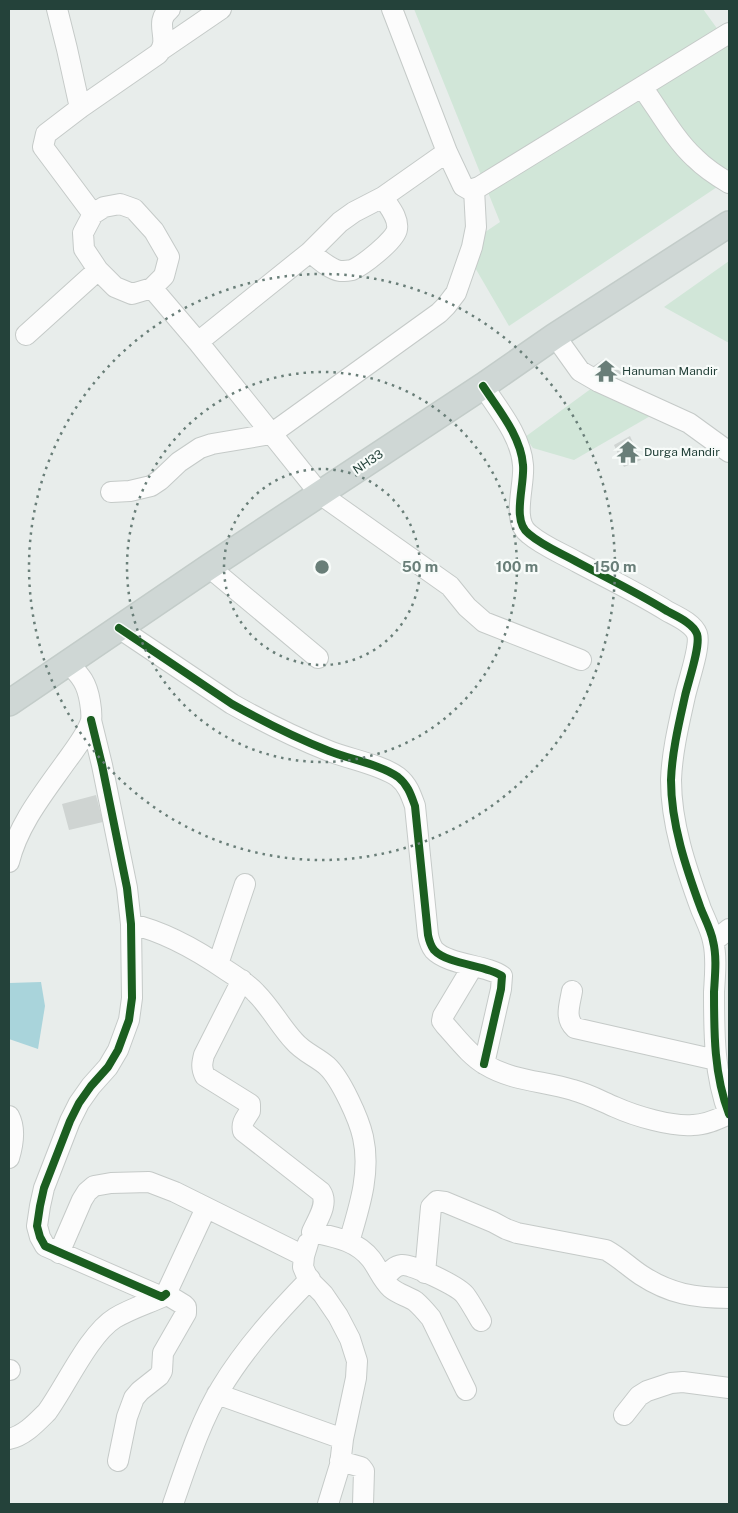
<svg xmlns="http://www.w3.org/2000/svg" width="738" height="1513" font-family="'Public Sans',sans-serif">
<style>
.green{fill:#d1e6d8}
.water{fill:#a9d4db}
.building{fill:#cfd4d2}
.lines{fill:none;stroke-linecap:round;stroke-linejoin:round}
.minor-casing{stroke:#c5cac8;stroke-width:22}
.major-casing{stroke:#c3ccc9;stroke-width:28}
.minor{stroke:#fcfcfc;stroke-width:20}
.major{stroke:#cfd7d5;stroke-width:25}
.cycleway-casing{stroke:#f7fbf9;stroke-width:11}
.cycleway{stroke:#1b5e20;stroke-width:8}
.ring{fill:none;stroke:#697e78;stroke-width:2.5;stroke-dasharray:2.5 5}
.labels{text-anchor:middle;stroke-width:4.5;stroke-linejoin:round;paint-order:stroke}
.poi-label{font-size:12px;fill:#24423a;stroke:#f7fbf9;text-anchor:start}
.street-label{font-size:12px;fill:#24423a;stroke:#f7fbf9}
.centre{fill:#697e78;stroke:#f7fbf9;stroke-width:2.5}
.ring-label{font-size:15px;text-anchor:middle;font-weight:bold;fill:#697e78;stroke:#f7fbf9;stroke-width:4.5;stroke-linejoin:round;paint-order:stroke}
</style>
<rect width="100%" height="100%" fill="#e8edeb"/>
<!-- green -->
<path class="green" d="M414,9H703L729,45V179L509,326L463,247L500,222Z
M729,261V343L664,307Z
M592,388L652,415L574,460L533,448L525,437Z"/>
<!-- water -->
<path class="water" d="M41,982L45,1006L38,1049L9,1039V983Z"/>
<!-- building -->
<path class="building" d="M604,359L622,373L615,382L589,369Z
M630,436L641,460L624,467L614,445Z
M96,795L103,822L69,830L62,804Z"/>
<g class="lines">
<defs>
<path id="minor" d="M57,9L67,49L80,108
M161,50L221,9
M642,87C658,109 675,140 695,158C705,168 717,176 729,183
M447,152L463,186L470,190L479,187L729,33
M383,197L447,152L392,9
M120,204L134,209L154,231L169,257L164,276L152,288L132,294L115,287L98,270L84,249L83,233L93,214L104,207Z
M93,214L43,147L46,134L80,108L158,54C172,39 152,23 170,9
M152,288L198,342L310,252L340,222L354,212L383,197C388,206 399,217 397,229C396,240 362,266 352,270C348,271 344,271 340,271C329,269 319,259 310,252
M26,335L98,270
M555,336L580,371L599,382L689,423L729,452
M198,342L320,494L450,586L467,607L484,622L581,660
M483,386C498,409 521,436 523,465C525,485 511,521 529,534C543,546 561,553 577,562C607,578 638,593 667,611C676,616 693,623 697,634C701,646 688,682 685,696C679,723 672,752 671,780C671,824 686,868 701,909C705,919 711,930 713,941C717,957 715,975 714,992C714,1033 714,1075 729,1114
M111,492L130,491L151,486L160,480L179,462L200,448L212,444L271,434L439,313L446,306L456,293L472,247L476,227L474,189
M209,567L318,658
M119,628L232,704C264,722 296,738 329,751C349,759 382,765 398,777C408,785 411,795 415,806L428,935C429,940 431,946 434,950C448,965 487,965 502,976L501,989L484,1064
M91,720L102,765L127,888L131,924L132,998L129,1020L118,1050L108,1067L91,1086L79,1103L70,1121L44,1188L40,1206L37,1226L40,1237L45,1246L162,1297L166,1294
M9,862C18,825 43,794 65,763C73,752 87,734 91,721C92,715 91,708 90,702C87,683 81,676 68,663
M131,924C166,932 197,950 226,970C237,977 248,984 256,993C271,1008 280,1026 294,1041C303,1052 317,1057 327,1066C341,1079 359,1119 363,1137C371,1173 359,1208 349,1242
M714,941L729,929
M218,964L245,884
M473,966L443,1016L442,1021L445,1025C457,1038 470,1056 486,1065C512,1081 544,1081 573,1090C588,1094 601,1101 615,1107C635,1116 672,1127 693,1125C706,1125 718,1119 729,1114
M242,980L204,1055C202,1063 201,1068 205,1076L250,1104V1111C246,1118 241,1122 243,1131L321,1192C329,1204 317,1220 312,1232C334,1237 356,1240 371,1259C378,1268 382,1280 391,1288C398,1294 407,1296 415,1301C421,1306 426,1312 431,1318L466,1390
M572,991C570,1004 564,1018 575,1028L716,1060
M9,1116C16,1129 13,1145 9,1158
M308,1243L304,1256L303,1267L306,1274L312,1283L323,1294L338,1316L350,1339L357,1361L356,1378L343,1439L340,1465L328,1504
M59,1253L82,1200L87,1192L94,1186L111,1183L149,1182L175,1192L304,1256
M425,1273L431,1207L437,1201L445,1202L493,1222L506,1229L517,1233L606,1250C619,1257 629,1267 641,1275C670,1294 695,1298 729,1298
M384,1279C389,1273 393,1266 402,1265C412,1264 458,1286 465,1295C471,1303 476,1313 481,1321
M9,1370H10
M217,1394L343,1439
M624,1415L639,1396L647,1391L671,1383L683,1382L729,1388
M9,1439C24,1436 36,1423 47,1412C66,1386 89,1334 115,1318C130,1309 146,1304 162,1297
M118,1461L127,1417L134,1398L140,1391L159,1376L162,1371L163,1353L186,1313V1307L184,1305L166,1294L206,1208
M340,1461L361,1467L364,1471L363,1504
M173,1504C186,1467 200,1422 221,1388C245,1348 277,1313 310,1279"/>
<path id="major" d="M9,703L209,567L483,386L555,336L729,224"/>
</defs>
<!-- minor casing -->
<use href="#minor" class="minor-casing"/>
<!-- major casing -->
<use href="#major" class="major-casing"/>
<!-- minor -->
<use href="#minor" class="minor"/>
<!-- major -->
<use href="#major" class="major"/>
<defs>
<path id="cycleway" d="M483,386C498,409 521,436 523,465C525,485 511,521 529,534C543,546 561,553 577,562C607,578 638,593 667,611C676,616 693,623 697,634C701,646 688,682 685,696C679,723 672,752 671,780C671,824 686,868 701,909C705,919 711,930 713,941C717,957 715,975 714,992C714,1033 714,1075 729,1114
M119,628L232,704C264,722 296,738 329,751C349,759 382,765 398,777C408,785 411,795 415,806L428,935C429,940 431,946 434,950C448,965 487,965 502,976L501,989L484,1064
M91,720L102,765L127,888L131,924L132,998L129,1020L118,1050L108,1067L91,1086L79,1103L70,1121L44,1188L40,1206L37,1226L40,1237L45,1246L162,1297L166,1294"/>
</defs>
<!-- cycleway casing -->
<use href="#cycleway" class="cycleway-casing"/>
<!-- cycleway -->
<use href="#cycleway" class="cycleway"/>
</g>
<!-- distance rings -->
<g class="ring">
<circle cx="322" cy="567" r="98"/>
<circle cx="322" cy="567" r="195"/>
<circle cx="322" cy="567" r="293"/>
</g>
<!-- icons -->
<defs>
<symbol id="temple-bare" viewBox="-9 -9 18 18"><path d="M0-6L5-2H3V0L6.5 2.5H4V6H1.5V3h-3V6H-4V2.5H-6.5L-3 0V-2H-5Z" fill="#697e78" stroke="#f7fbf9" stroke-width="2.5" paint-order="stroke"/></symbol>
</defs>
<g fill-rule="evenodd">
<use href="#temple-bare" x="590" y="355" width="32" height="32"/>
<use href="#temple-bare" x="612" y="436" width="32" height="32"/>
</g>
<g class="labels">
<!-- poi labels -->
<g class="poi-label">
<text x="622" y="375">Hanuman Mandir</text>
<text x="644" y="456">Durga Mandir</text>
</g>
<!-- street labels -->
<g class="street-label">
<text transform="translate(368 462) rotate(-34)" y="4">NH33</text>
</g>
</g>
<circle cx="322" cy="567" r="8" class="centre"/>
<g class="ring-label">
<text x="420" y="572">50 m</text>
<text x="517" y="572">100 m</text>
<text x="615" y="572">150 m</text>
</g>
<!-- border -->
<rect width="738" height="1513" fill="none" stroke="#24423a" stroke-width="20"/>
</svg>
